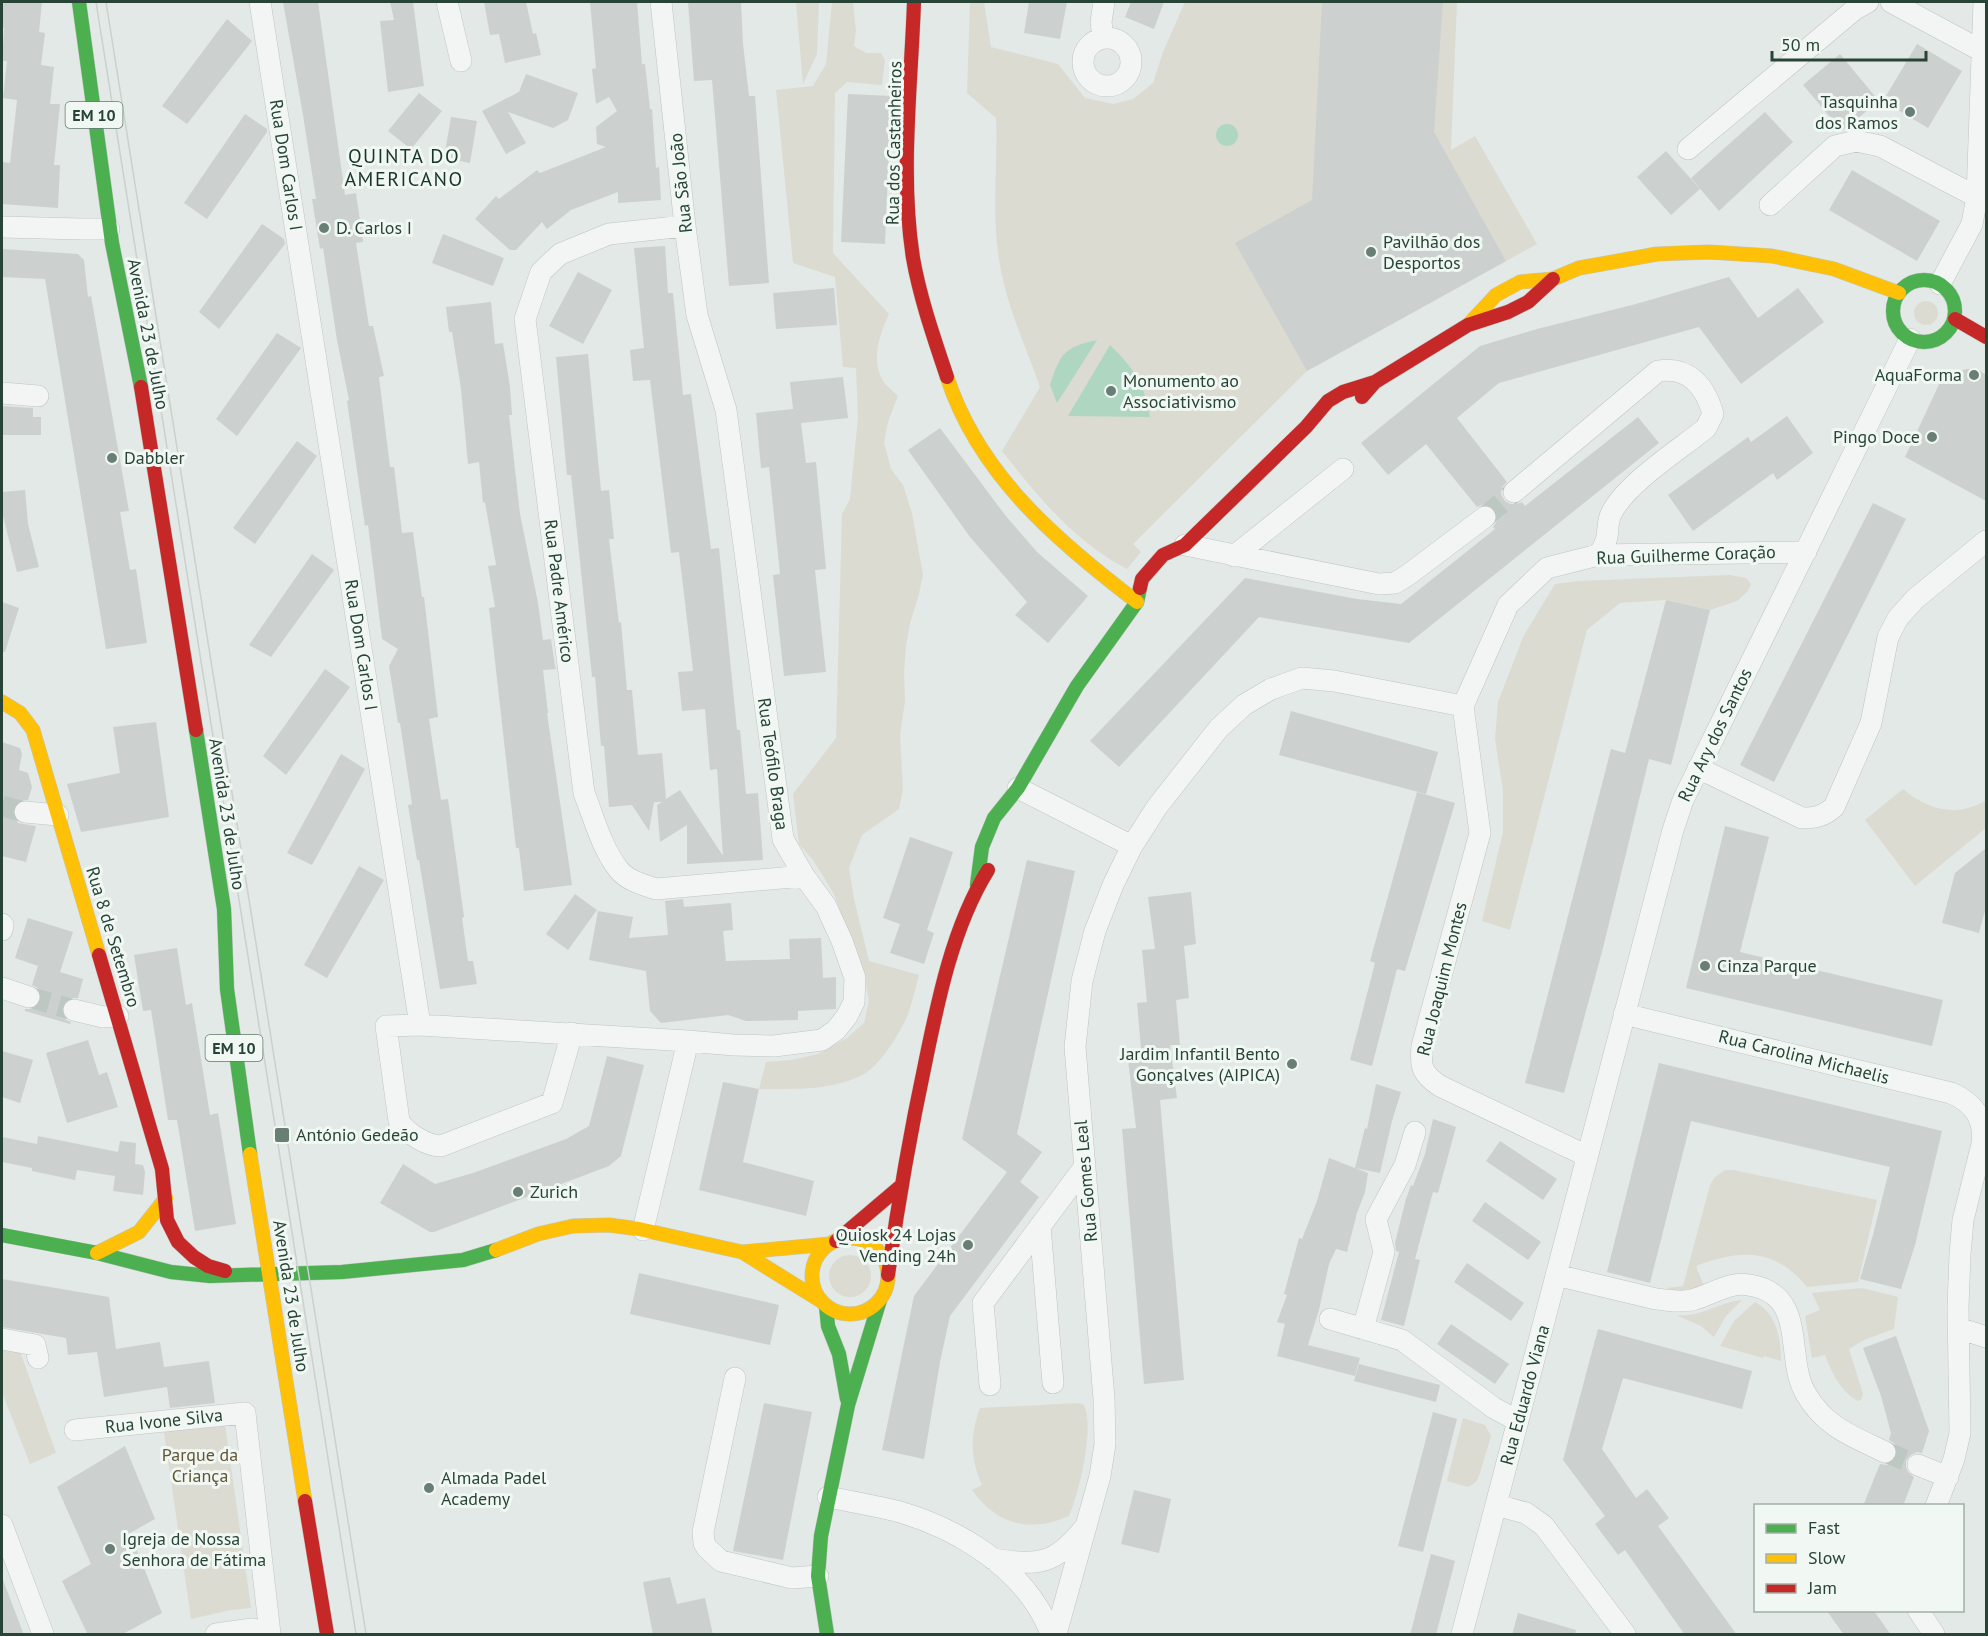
<svg xmlns="http://www.w3.org/2000/svg" width="1988" height="1636" font-family="'PT Sans',sans-serif">
<style>
.green{fill:#dbdbd2}
.water{fill:#afd6c0}
.building{fill:#ccd1cf}
.lines{fill:none;stroke-linecap:round;stroke-linejoin:round}
.street-tunnel{stroke:#bec8c3;stroke-width:21;stroke-dasharray:21 10;stroke-linecap:butt}
.street-casing{stroke:#bfc5c2;stroke-width:22}
.fast-casing{stroke:#bfc5c2;stroke-width:15}
.slow-casing{stroke:#bfc5c2;stroke-width:15}
.jam-casing{stroke:#bfc5c2;stroke-width:15}
.street{stroke:#f3f5f4;stroke-width:21}
.fast{stroke:#4caf50;stroke-width:14}
.slow{stroke:#ffc107;stroke-width:14}
.jam{stroke:#c62828;stroke-width:14}
.tram{stroke:#ccd0ce;stroke-width:1.5}
.poi-dot{fill:#697e74;stroke:#f1f8f4;stroke-width:2}
.labels{text-anchor:middle;stroke-width:6;stroke-linejoin:round;paint-order:stroke}
.shield{fill:#f1f8f4;stroke:#647a70;stroke-width:1.5}
.shield-label{font-size:16px;font-weight:bold;fill:#284437}
.poi-label{font-size:18px;fill:#284437;stroke:#f1f8f4;text-anchor:start}
.street-label{font-size:18px;fill:#284437;stroke:#f1f8f4}
.park-label{font-size:18px;fill:#615534;stroke:#f1f8f4}
.neighbourhood-label{font-size:20px;letter-spacing:1.5px;fill:#1a3529;stroke:#f1f8f4}
</style>
<rect width="100%" height="100%" fill="#e3e9e6"/>
<!-- green -->
<path class="green" d="M796,2H819L817,54L803,84Z
M832,2H853L856,31L854,46L866,53H881L885,60L882,85L847,82L835,93L833,253L889,314C880,334 871,358 882,379C885,385 893,391 898,396L888,422L884,443L891,469L903,485L912,513L923,575L918,598L910,623L906,646L904,672L905,701L900,735L903,789L899,809L862,835L849,868L854,899L869,961L919,975C915,989 912,1006 906,1019C898,1036 880,1065 864,1074C833,1091 793,1089 759,1089L766,1062L791,1060L818,1054L847,1038L864,1023L869,1001L865,978L834,894L813,860L799,844L793,794L836,738L842,514L850,499L854,457L858,418L856,368L843,367L835,277L793,263L776,90L813,86L826,64Z
M970,2H984L991,47L1058,64L1085,98L1113,104L1133,99L1153,83L1163,52L1185,2H1457L1451,150L1475,136L1537,244L1307,371L1133,544L1141,552L1127,569C1076,543 1037,496 1002,451L1040,387C1026,347 1007,307 1000,265C991,216 998,167 996,118L967,93Z
M1914 313a12 12 0 1 1 24 0a12 12 0 1 1-24 0Z
M1729,575L1746,578L1751,584L1748,591L1737,601L1710,610L1666,600L1620,603L1587,630L1510,930L1482,921L1503,832V791L1495,739L1498,702L1523,637L1555,584L1579,581Z
M1903,789C1927,810 1958,818 1986,800V828L1915,886L1865,820Z
M1725,1170H1733L1877,1200L1858,1282L1807,1287C1775,1248 1741,1249 1696,1266L1704,1286C1691,1290 1680,1294 1667,1288L1683,1286L1710,1185L1714,1178Z
M829 1276a21 21 0 1 1 42 0a21 21 0 1 1-42 0Z
M1862,1288L1898,1297L1894,1329L1864,1340L1849,1349L1863,1394L1861,1400L1858,1401C1840,1391 1832,1373 1825,1355L1812,1358L1805,1316L1820,1310L1812,1293Z
M1742,1300L1726,1316L1714,1337L1701,1326L1676,1315C1700,1318 1719,1302 1742,1300Z
M1755,1302C1776,1313 1781,1337 1781,1361L1764,1356L1763,1358L1720,1346L1734,1321Z
M2,1349L20,1351L56,1453L30,1464L2,1392Z
M1079,1403L1084,1405C1095,1426 1079,1494 1069,1516C1030,1533 997,1525 972,1490L982,1485C970,1458 970,1435 980,1408Z
M1463,1418L1485,1425L1491,1436L1479,1476L1476,1482L1468,1487L1447,1481Z
M225,1424L251,1608L231,1610L191,1619L164,1432Z"/>
<!-- water -->
<path class="water" d="M1216 135a11 11 0 1 1 22 0a11 11 0 1 1-22 0Z
M1097,340L1057,403L1050,385C1060,354 1064,347 1097,340Z
M1110,345C1134,368 1145,385 1150,417L1068,416Z"/>
<!-- building -->
<path class="building" d="M2,2H42L39,32L45,33L41,65L54,67L50,104H60L54,165H60L58,208L2,204V162L10,163L17,100L3,98L7,61H2L4,28L2,27Z
M283,2H318L345,195L356,193L363,242L356,243L369,326H373L384,376L379,377L390,467H394L402,533L413,532L422,597H424L438,717L429,719L441,800L448,799L464,917L462,918L468,961H473L477,984L440,989L419,860H417L408,805L412,804L400,723H398L389,666L398,649L382,639L368,525L365,526L347,401L349,400L337,340L323,248L320,249L312,199H316L303,115Z
M390,2H413L424,86L388,92L380,21L394,20Z
M484,2H526L533,34L536,33L541,55L505,63L499,34L490,35Z
M590,2H637L642,64H645L650,109H652L656,168L659,167L661,200L618,203V192L571,210L547,229L542,222L516,250H510L475,219L496,196L499,199L537,170L540,173L606,147L597,144L596,127L617,111L609,97L596,104L592,69L596,68Z
M688,2H741L743,44L749,96H755L769,283L729,286L712,80L694,81Z
M1029,2H1067L1060,39L1024,33Z
M1131,2H1164L1154,29L1125,17Z
M1322,2H1443L1434,132L1506,261L1307,371L1235,243L1312,200Z
M227,19L252,41L187,124L162,106Z
M1917,44L1962,71L1928,128L1883,101Z
M1840,54L1879,101L1842,131L1803,85Z
M526,74L578,93L568,120L553,128L508,112L526,143L506,154L482,111L519,92Z
M419,93L442,111L411,149L388,131Z
M848,94L891,96L885,244L841,242Z
M1765,112L1793,142L1719,211L1691,178Z
M245,114L267,129V132L207,219L184,203Z
M451,117L477,121L470,163L444,158Z
M1666,151L1700,189L1671,215L1637,177Z
M1852,170L1940,221L1917,261L1829,210Z
M262,224L284,239L285,244L219,329L199,312Z
M443,234L504,258L493,286L432,263Z
M665,246L668,293H673L683,395L691,394L711,549L719,548L737,730H740L746,794L758,793L763,860L687,864V825L660,842L657,805L662,802H654L649,831L632,805L609,807L604,746H601L595,677H592L571,475H567L556,357L588,354L601,491L609,490L614,539H609L619,623L621,622L627,690H632L638,755L662,753L666,799L680,790L723,856L717,769L710,770L705,709L682,711L678,672L693,671L679,552L671,553L650,380L633,381L630,350L644,348L634,248Z
M2,249L78,254L84,260L88,297L91,296L129,511L120,512L130,570L136,569L147,643L106,649L45,279L2,277Z
M578,272L612,290L583,344L549,326Z
M1729,277L1758,318L1798,288L1824,322L1741,384L1699,327L1499,383L1457,418L1507,482L1502,487L1501,494L1505,501L1510,504H1517L1522,502L1525,506L1638,417L1659,443L1409,643L1259,617L1119,767L1090,741L1245,578L1357,599L1401,604L1495,529L1493,527L1497,521L1498,516L1495,509L1490,506L1484,504L1477,507L1426,444L1388,475L1361,443L1480,346L1537,329L1636,304Z
M834,288L837,325L776,329L773,293Z
M491,302L495,344L503,343L510,387L512,415H509L520,514L538,603L543,640L551,639L555,666L556,669L543,670L548,713H547L572,885L524,891L519,848H516L489,608L495,607L488,566L496,565L485,502L483,503L479,462L468,464L461,389L452,332H449L446,307Z
M277,333L301,348L237,436L216,419Z
M1967,369L1979,370L1986,375V501L1905,457L1942,378L1948,380L1956,372Z
M843,377L848,418L801,423L806,463L816,462L826,569L815,570L826,672L784,676L773,575L780,574L769,467L761,468L756,413L793,409L790,382Z
M2,406L33,408V417H41V435H2Z
M1787,416L1813,453L1777,480L1773,473L1693,531L1668,495L1748,437L1751,442Z
M940,428L1005,515L1037,552L1088,596L1048,643L1015,615L1027,602L970,537L908,450Z
M297,441L317,456L255,544L233,528Z
M25,490L28,524L39,567L17,572L2,512V492Z
M1873,503L1906,519L1774,782L1740,765Z
M312,554L334,570L271,657L249,645Z
M1666,600L1710,610L1671,765L1649,759L1603,948L1564,1093L1525,1083L1611,749L1625,753Z
M2,602L19,608L5,652H2Z
M325,669L350,687L286,775L263,756Z
M1291,711L1438,752L1426,794L1279,755Z
M156,722L169,817L81,832L67,784L120,773L113,727Z
M2,742L20,748L22,754L19,770L28,773L32,787L28,800L19,801L14,805L12,811L14,818L18,823L36,826L26,862L2,856Z
M341,754L365,769L312,865L287,853Z
M1417,792L1455,803L1405,971L1397,969L1372,1066L1350,1060L1375,963L1370,961Z
M1725,826L1769,837L1740,952L1943,1000L1932,1046L1686,988Z
M910,837L953,852L927,930L934,933L924,964L890,953L900,924L883,918Z
M1986,848V907L1979,933L1942,923L1955,873Z
M1027,860L1075,871L1017,1134L1042,1152L1020,1182L1039,1197L950,1316L940,1362L924,1459L882,1450L914,1296L1007,1172L962,1139Z
M359,866L384,880L327,978L304,965Z
M1191,892L1196,944L1184,946L1189,998L1176,1000L1180,1045H1170L1177,1098L1160,1100L1184,1380L1144,1384L1122,1129L1136,1128L1127,1051L1141,1049L1137,1003L1147,1002L1142,950L1155,949L1148,897Z
M575,894L597,910L568,950L546,934Z
M683,899L684,907L731,903L733,930L723,931L726,961L790,959L789,939L821,938L823,978L836,977V1009L798,1011V1020L746,1021L728,1015L661,1023L650,1011L646,971L589,960L598,911L633,917L629,938L668,935L665,901Z
M28,918L73,932L60,972L83,979L78,998H70L64,1002L62,1006V1014L66,1020L71,1022L70,1024L25,1011V1009H32L38,1006L41,1002L42,995L38,988L32,985L38,966L15,958Z
M177,948L186,1005L192,1003L210,1115L218,1113L236,1224L195,1231L177,1120H168L151,1010L143,1011L134,955Z
M88,1040L99,1075L107,1072L118,1107L67,1123L46,1053Z
M2,1051L33,1060L20,1103L2,1097Z
M607,1056L644,1065L621,1156L609,1166L434,1232H430L380,1203L403,1164L435,1184L473,1173L566,1139L589,1126Z
M1659,1063L1942,1131L1915,1245L1901,1289L1860,1279L1873,1235L1890,1167L1691,1121L1650,1283L1607,1272Z
M723,1082L759,1089L743,1162L814,1181L806,1216L699,1190Z
M1376,1084L1401,1092L1392,1121L1380,1173L1355,1168L1368,1173L1365,1192L1357,1213L1347,1252L1336,1249L1329,1264L1319,1310L1308,1345L1360,1358L1355,1376L1277,1356L1285,1324L1277,1322L1287,1295L1284,1294L1299,1238L1302,1239L1317,1201L1329,1158L1355,1168L1365,1128L1367,1129Z
M1433,1119L1456,1127L1438,1193L1433,1192L1415,1259L1420,1260L1404,1326L1381,1320L1399,1252L1396,1251L1395,1243L1406,1199L1411,1185L1413,1186L1425,1154Z
M38,1136L118,1152L120,1141L136,1143L135,1164L143,1165L145,1172L143,1195L113,1191L115,1176L77,1170L75,1180L32,1171V1168L2,1162V1137L37,1144Z
M1500,1141L1557,1179L1543,1200L1486,1161Z
M1485,1202L1541,1242L1528,1260L1472,1221Z
M1467,1263L1524,1303L1511,1321L1454,1282Z
M639,1273L779,1305L770,1345L630,1314Z
M2,1279L109,1297L116,1349L160,1342L164,1367L209,1361L215,1403L170,1408L167,1387L104,1397L97,1352L68,1355L66,1338L2,1327Z
M1451,1324L1509,1364L1495,1384L1437,1344Z
M1598,1329L1752,1371L1742,1409L1623,1378L1602,1449L1636,1498L1647,1489L1669,1518L1658,1526L1737,1635H1685L1625,1550L1618,1555L1595,1524L1605,1516L1563,1460Z
M1896,1336L1929,1431L1922,1453L1917,1452L1911,1455L1906,1461V1467L1908,1472L1914,1477L1903,1506H1863L1880,1464L1887,1465L1893,1462L1897,1457L1898,1452L1895,1444L1889,1440L1891,1433L1881,1396L1863,1348Z
M1359,1364L1440,1385L1436,1402L1354,1381Z
M764,1403L812,1412L783,1560L733,1551Z
M1433,1412L1457,1419L1423,1552L1398,1546Z
M125,1446L155,1519L130,1533L162,1613L121,1635H88L62,1581L91,1564L57,1487Z
M1134,1490L1171,1499L1159,1553L1121,1544Z
M1431,1554L1455,1561L1436,1635H1410Z
M670,1577L677,1604L705,1598L713,1635H653L643,1582Z
M3,1580L24,1635H2Z
M1827,1611H1874L1891,1635H1844Z
M1518,1613L1576,1630L1575,1635H1512Z"/>
<g class="lines">
<!-- street-tunnel -->
<path class="street-tunnel" d="M1485,517L1514,492
M2,806L25,812
M29,997L74,1010
M1885,1452L1918,1465"/>
<defs>
<path id="street" d="M260,2L420,1025
M447,2L461,61
M1891,2L1982,51
M1083 62a24 24 0 1 1 48 0a24 24 0 1 1-48 0Z
M1103,38L1101,22L1104,2
M1688,149L1854,10L1868,2
M1770,205L1835,146L1856,141L1880,146L1977,197
M685,226L609,234L560,254L541,272L525,319L584,793C594,818 602,849 619,870C628,881 644,885 656,889L804,876
M2,227L82,229H109
M1940,284L1972,224L1977,197L1984,2
M2,393L38,396
M1514,492L1658,371C1689,366 1705,386 1713,414L1706,428C1679,450 1628,482 1612,512C1604,526 1613,537 1598,555
M1185,545L1379,584L1395,583L1408,575L1485,517
M1234,556L1343,469
M1463,706L1480,833L1422,1046C1420,1067 1422,1074 1440,1086L1587,1156
M1463,706L1508,605L1547,568L1598,555L1806,552
M1698,768L1802,818C1816,818 1824,816 1834,807L1871,723L1888,637L1898,618L1915,599L1986,541
M1018,788L1132,846
M25,812L58,815
M2,924L3,925L2,930
M2,988L29,997
M74,1010L103,1017L118,1016
M1624,1014L1951,1093C1974,1103 1985,1119 1982,1144L1963,1220L1960,1254L1958,1308L1960,1433L1954,1459L1936,1506
M572,1033L552,1103L441,1146C427,1146 406,1133 399,1121L386,1026L420,1025L688,1041L734,1045L774,1046L822,1040L836,1030L847,1016L854,1002L855,978L842,941L826,906L804,876L783,839L726,410L697,315L685,226L661,2
M1040,1226L1053,1383
M643,1230L688,1041
M1556,1275L1656,1299C1668,1300 1681,1303 1692,1300C1711,1295 1730,1281 1749,1285C1809,1294 1784,1358 1806,1394C1825,1427 1852,1436 1885,1452
M1330,1319L1402,1340L1494,1408L1518,1421
M1958,1328L1986,1337
M1363,1329L1384,1252L1376,1219L1405,1165L1415,1132
M2,1339L35,1345L38,1358
M735,1378L703,1532L704,1543L707,1548L721,1561L792,1578L818,1576
M990,1385L983,1303L1085,1166
M75,1430L245,1413L270,1634
M1918,1465L1948,1477
M828,1497C852,1502 877,1506 900,1512C952,1527 1008,1560 1037,1606C1043,1615 1047,1625 1052,1634
M1496,1505L1526,1513L1544,1526L1625,1634
M2,1525L43,1634
M993,1559C1039,1566 1055,1565 1085,1527
M1918,1610L1934,1634
M216,1634L252,1629L269,1633
M1056,1634L1100,1476L1105,1444L1104,1399L1075,1047L1082,981L1095,931L1113,885L1132,846L1157,807L1219,728L1244,705L1271,689L1302,678L1334,681L1463,706
M1462,1634L1673,830L1683,800L1910,339"/>
<path id="fast" d="M79,2L112,243L141,387
M1893 311a31 31 0 1 1 62 0a31 31 0 1 1-62 0Z
M196,730L224,909L227,989L250,1154
M977,885L982,847L994,818L1018,788L1077,686L1137,602L1140,588
M2,1235L97,1253L171,1272L210,1276L342,1272L463,1260L496,1250
M826,1306L828,1326L839,1354L847,1399
M827,1634L818,1576L821,1536L848,1405L880,1300"/>
<path id="slow" d="M1468,325L1496,295L1520,282L1553,279L1579,268L1657,254L1709,252L1772,256L1834,269L1899,293
M947,377C979,475 1057,541 1137,602
M2,702L20,713L33,730L99,955
M250,1154L305,1501
M812 1276a38 38 0 1 1 76 0a38 38 0 1 1-76 0Z
M496,1250L538,1234L573,1226L609,1225L639,1229L742,1252L821,1301
M742,1252L830,1244
M97,1253L139,1232L166,1198"/>
<path id="jam" d="M914,2C911,87 900,174 913,258C920,298 934,338 947,377
M1955,319L1986,337
M141,387L196,730
M1362,397L1375,382L1468,325L1508,312L1528,302L1553,279
M1140,588L1142,579L1163,555L1185,545L1306,427L1328,401L1343,392L1375,382
M99,955L162,1169L167,1220L178,1242L194,1257L208,1266L225,1271
M836,1241L902,1185
M888,1275C898,1204 910,1134 925,1064C938,1000 953,926 988,870
M305,1501L327,1634"/>
</defs>
<!-- street casing -->
<use href="#street" class="street-casing"/>
<!-- fast casing -->
<use href="#fast" class="fast-casing"/>
<!-- slow casing -->
<use href="#slow" class="slow-casing"/>
<!-- jam casing -->
<use href="#jam" class="jam-casing"/>
<!-- street -->
<use href="#street" class="street"/>
<!-- fast -->
<use href="#fast" class="fast"/>
<!-- slow -->
<use href="#slow" class="slow"/>
<!-- jam -->
<use href="#jam" class="jam"/>
<!-- tram -->
<path class="tram" d="M96,2L356,1634
M106,2L366,1634"/>
</g>
<!-- markers -->
<g class="poi-dot">
<circle cx="1910" cy="112" r="6"/>
<circle cx="324" cy="228" r="6"/>
<circle cx="1371" cy="252" r="6"/>
<circle cx="1974" cy="375" r="6"/>
<circle cx="1111" cy="391" r="6"/>
<circle cx="1932" cy="437" r="6"/>
<circle cx="112" cy="458" r="6"/>
<circle cx="1705" cy="966" r="6"/>
<circle cx="1292" cy="1064" r="6"/>
<rect x="274" y="1127" width="16" height="16" rx="3"/>
<circle cx="518" cy="1192" r="6"/>
<circle cx="968" cy="1245" r="6"/>
<circle cx="429" cy="1488" r="6"/>
<circle cx="110" cy="1549" r="6"/>
</g>
<g class="labels">
<!-- shield labels -->
<g class="shield">
<rect x="65.5" y="102" width="57" height="26" rx="4.5"/>
<rect x="205.5" y="1035" width="57" height="26" rx="4.5"/>
</g>
<g class="shield-label">
<text x="94" y="121">EM 10</text>
<text x="234" y="1054">EM 10</text>
</g>
<!-- poi labels -->
<g class="poi-label">
<text x="1898" y="108" text-anchor="end">Tasquinha<tspan x="1898" dy="21">dos Ramos</tspan></text>
<text x="336" y="234">D. Carlos I</text>
<text x="1383" y="248">Pavilhão dos<tspan x="1383" dy="21">Desportos</tspan></text>
<text x="1962" y="381" text-anchor="end">AquaForma</text>
<text x="1123" y="387">Monumento ao<tspan x="1123" dy="21">Associativismo</tspan></text>
<text x="1920" y="443" text-anchor="end">Pingo Doce</text>
<text x="124" y="464">Dabbler</text>
<text x="1717" y="972">Cinza Parque</text>
<text x="1280" y="1060" text-anchor="end">Jardim Infantil Bento<tspan x="1280" dy="21">Gonçalves (AIPICA)</tspan></text>
<text x="296" y="1141">António Gedeão</text>
<text x="530" y="1198">Zurich</text>
<text x="956" y="1241" text-anchor="end">Quiosk 24 Lojas<tspan x="956" dy="21">Vending 24h</tspan></text>
<text x="441" y="1484">Almada Padel<tspan x="441" dy="21">Academy</tspan></text>
<text x="122" y="1545">Igreja de Nossa<tspan x="122" dy="21">Senhora de Fátima</tspan></text>
</g>
<!-- street labels -->
<g class="street-label">
<text transform="translate(894 143) rotate(-89)" y="6">Rua dos Castanheiros</text>
<text transform="translate(286 165) rotate(81)" y="6">Rua Dom Carlos I</text>
<text transform="translate(681 183) rotate(-96)" y="6">Rua São João</text>
<text transform="translate(148 334) rotate(79)" y="6">Avenida 23 de Julho</text>
<text transform="translate(1686 555) rotate(-2)" y="6">Rua Guilherme Coração</text>
<text transform="translate(559 591) rotate(83)" y="6">Rua Padre Américo</text>
<text transform="translate(361 645) rotate(81)" y="6">Rua Dom Carlos I</text>
<text transform="translate(1715 735) rotate(-64)" y="6">Rua Ary dos Santos</text>
<text transform="translate(773 764) rotate(82)" y="6">Rua Teófilo Braga</text>
<text transform="translate(227 814) rotate(81)" y="6">Avenida 23 de Julho</text>
<text transform="translate(113 937) rotate(73)" y="6">Rua 8 de Setembro</text>
<text transform="translate(1442 979) rotate(-76)" y="6">Rua Joaquim Montes</text>
<text transform="translate(1804 1057) rotate(14)" y="6">Rua Carolina Michaelis</text>
<text transform="translate(1086 1181) rotate(-95)" y="6">Rua Gomes Leal</text>
<text transform="translate(291 1296) rotate(81)" y="6">Avenida 23 de Julho</text>
<text transform="translate(1525 1395) rotate(-75)" y="6">Rua Eduardo Viana</text>
<text transform="translate(164 1421) rotate(-6)" y="6">Rua Ivone Silva</text>
</g>
<!-- park labels -->
<g class="park-label">
<text x="200" y="1461">Parque da<tspan x="200" dy="21">Criança</tspan></text>
</g>
<!-- neighbourhood labels -->
<g class="neighbourhood-label">
<text x="404" y="163">QUINTA DO<tspan x="404" dy="23">AMERICANO</tspan></text>
</g>
</g>
<!-- border -->
<rect width="1988" height="1636" fill="none" stroke="#284437" stroke-width="6"/>
<!-- legend -->
<rect x="1754" y="1504" width="210" height="108" fill="#f1f8f4" stroke="#a1b0a8" stroke-width="1.5"/>
<rect x="1766" y="1524" width="30" height="9" fill="#4caf50" stroke="#a1b0a8" stroke-width="1.5"/>
<text x="1808" y="1534" font-size="18" fill="#284437">Fast</text>
<rect x="1766" y="1554" width="30" height="9" fill="#ffc107" stroke="#a1b0a8" stroke-width="1.5"/>
<text x="1808" y="1564" font-size="18" fill="#284437">Slow</text>
<rect x="1766" y="1584" width="30" height="9" fill="#c62828" stroke="#a1b0a8" stroke-width="1.5"/>
<text x="1808" y="1594" font-size="18" fill="#284437">Jam</text>
<!-- scale -->
<path d="M1772 51v9h154v-9" fill="none" stroke="#284437" stroke-width="3"/>
<text x="1781" y="51" font-size="18" fill="#284437" stroke="#f1f8f4" stroke-width="4.5" paint-order="stroke">50 m</text>
</svg>
